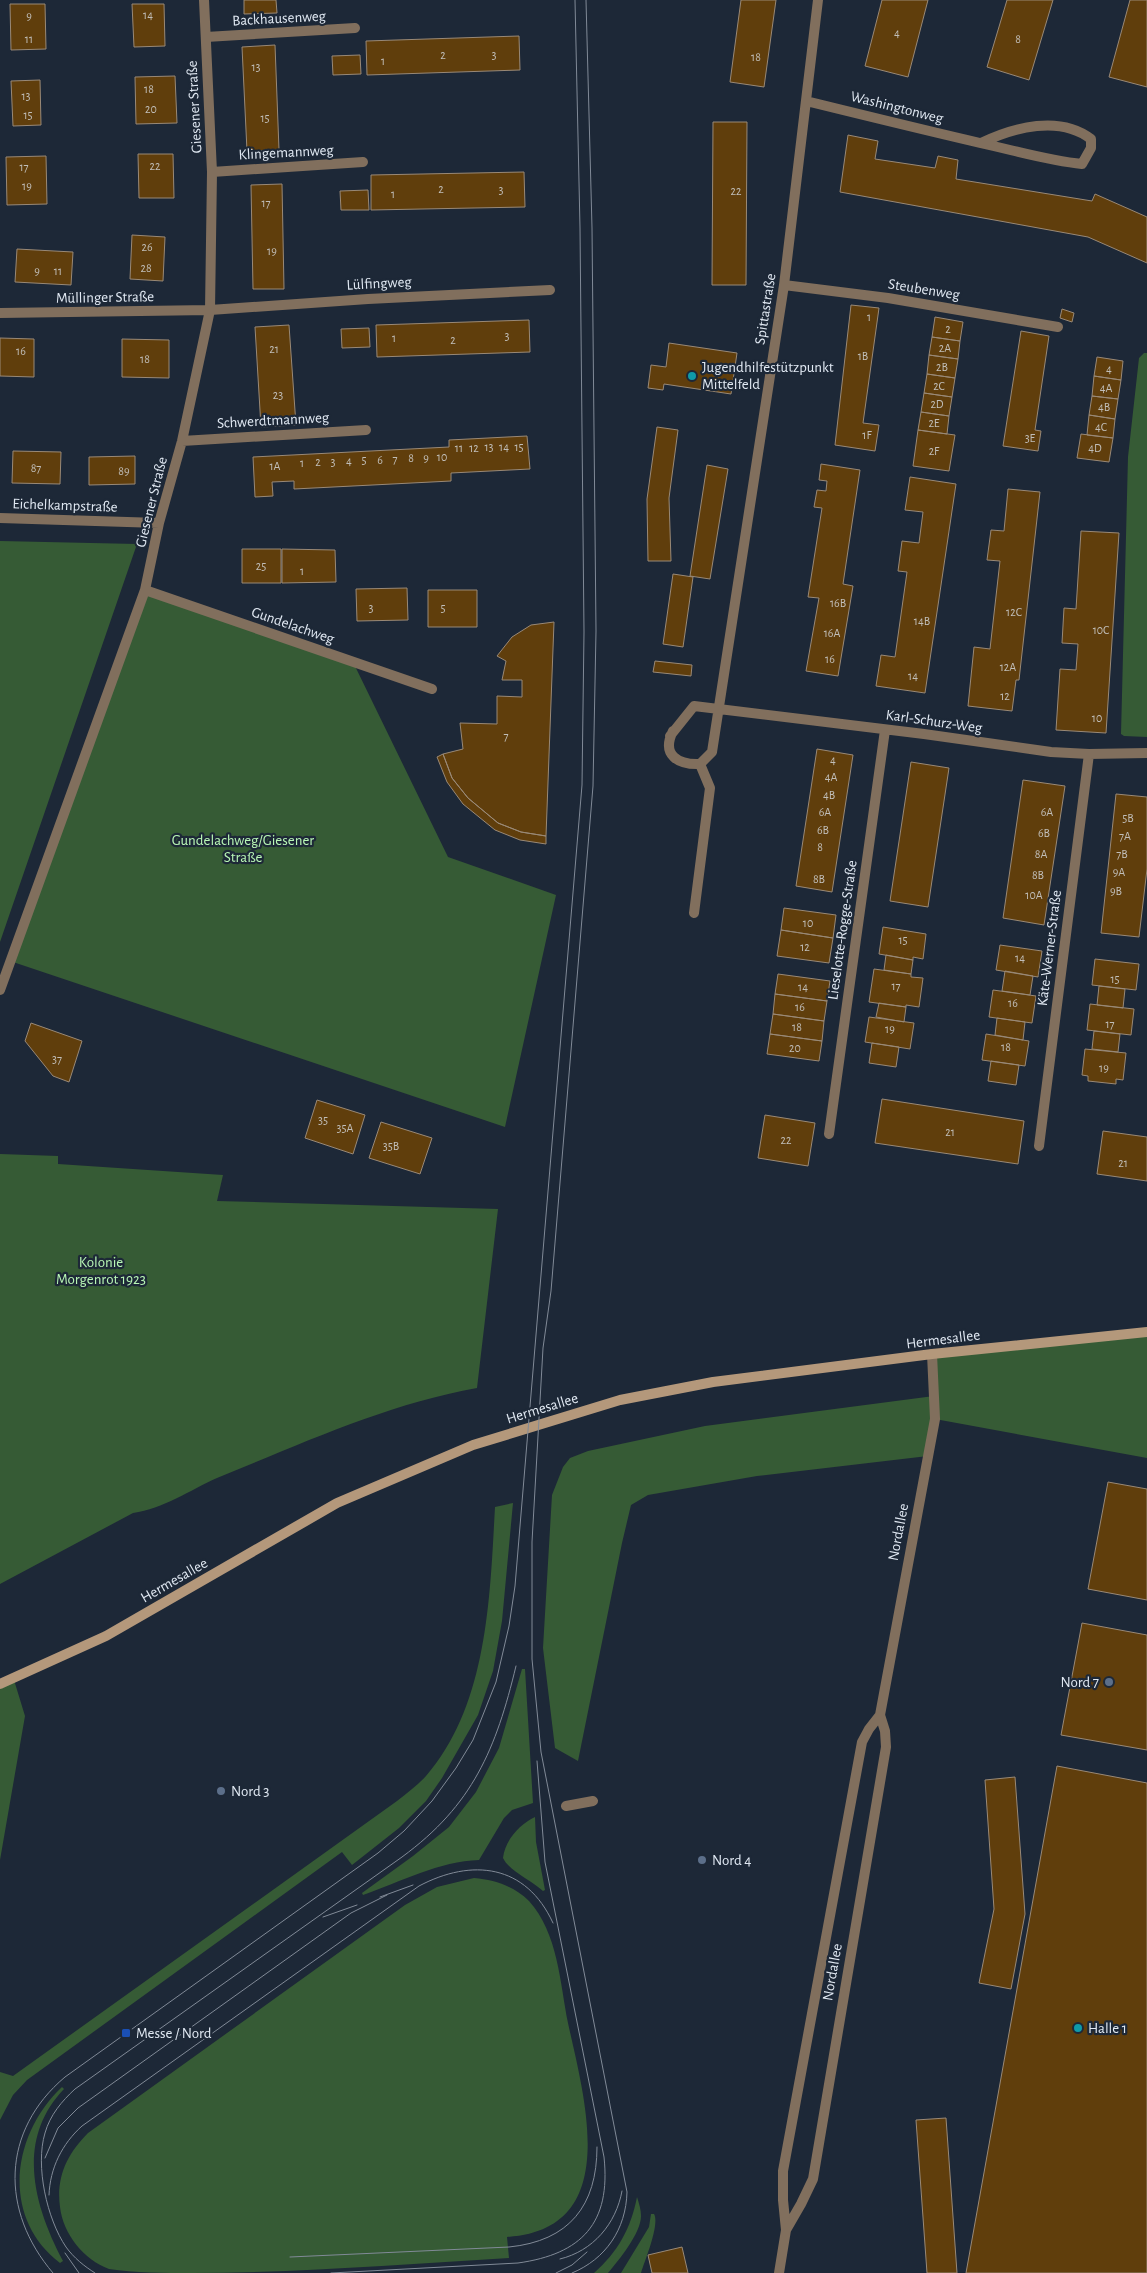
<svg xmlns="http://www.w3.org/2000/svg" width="1147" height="2273" font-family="'Alegreya Sans',sans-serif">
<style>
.green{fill:#365b35}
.building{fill:#603e0c;stroke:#998977}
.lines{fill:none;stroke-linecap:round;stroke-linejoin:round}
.service{stroke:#816f5d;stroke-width:10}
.minor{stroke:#816f5d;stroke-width:10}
.secondary{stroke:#b4987b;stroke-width:10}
.tram{stroke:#818a97;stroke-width:1}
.culture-dot{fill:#0f9aa8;stroke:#1d2837;stroke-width:2}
.service-dot{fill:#5c6f8a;stroke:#1d2837;stroke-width:2}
.transit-dot{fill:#1a4fb4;stroke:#1d2837;stroke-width:2}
.labels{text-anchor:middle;stroke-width:4.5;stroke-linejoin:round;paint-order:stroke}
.number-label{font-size:12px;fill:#c1beb9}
.street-label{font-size:15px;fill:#e1e9f3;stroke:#1d2837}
.poi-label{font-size:15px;fill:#e1e9f3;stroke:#1d2837;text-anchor:start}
.park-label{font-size:15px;fill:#b9f7b5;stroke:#1d2837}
</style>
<rect width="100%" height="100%" fill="#1d2837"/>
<!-- green -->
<path class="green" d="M1144,353H1147V737L1124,736L1121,734L1128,457L1139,358Z
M0,541L137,544L0,942Z
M145,590L353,662L448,857L556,895L505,1127L10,961Z
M0,1154L58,1156V1164L223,1175L217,1201L498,1209L477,1388C387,1404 301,1444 217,1478C190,1490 163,1509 133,1513L0,1584Z
M1147,1332V1458L935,1419L928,1456L757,1476L648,1495L631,1505L622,1543L578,1761L555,1748L543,1648L552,1495L563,1467L570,1458L588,1451L705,1426L934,1396L932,1354Z
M513,1503L502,1621L493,1671L478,1715L442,1778L426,1801L399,1828L352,1865L342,1852L27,2080L13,2095L0,2120V2072L13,2076L397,1801C407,1793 418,1785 426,1776C488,1705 490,1596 495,1507Z
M522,1669H525L533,1803L512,1810L504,1818L479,1860C440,1861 400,1882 363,1895L362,1893L413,1856L449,1827L476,1792L499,1748Z
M14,1680L25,1716L0,1860V1684Z
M535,1817L536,1842L545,1890L543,1891C531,1880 509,1871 503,1858C505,1840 520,1824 535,1817Z
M474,1878C495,1880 514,1886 529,1901C558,1933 560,1983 568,2023C584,2097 624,2230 507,2237L509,2258C404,2264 298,2273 192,2273C166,2273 134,2273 109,2269C84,2260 63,2234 60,2207C56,2177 67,2154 88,2133L405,1905L437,1887Z
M62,2087L64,2089C15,2140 34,2206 63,2261L60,2263C0,2217 12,2134 62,2087Z
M637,2197C639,2203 641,2210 641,2216C641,2233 619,2260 608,2273H594C618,2252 631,2228 637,2197Z
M651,2214H654C660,2224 645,2260 641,2273H621L649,2227Z"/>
<!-- building -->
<path class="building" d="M244,0H276L277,13L244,14Z
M741,0H776L764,87L730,82Z
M882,0H928L908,77L865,66Z
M1007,0H1053L1029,80L987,67Z
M1130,0H1147V87L1109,77Z
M10,4H45L46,49L11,50Z
M132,4H164L165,46L134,47Z
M519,36L520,70L367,75L366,41Z
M275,45L279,150L247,151L242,47Z
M360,55L361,74L333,75L332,56Z
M175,76L177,123L136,124L135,77Z
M40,80L41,125L13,126L11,81Z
M713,122H747L746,285H712Z
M848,135L878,141L875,159L935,168L938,156L958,160L956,179L1092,201L1095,194L1147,217V263L1088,237L840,192Z
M138,154H173L174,198H139Z
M46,156L47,204L7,205L6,157Z
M524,172L525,207L371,210V175Z
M282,184L284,289H253L251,185Z
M368,190L369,210H341L340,191Z
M132,235L165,237L163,281L130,279Z
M17,249L73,252L71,285L15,282Z
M851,305L879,308L863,423L879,425L875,451L835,445Z
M1062,309L1074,313L1072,322L1060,318Z
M935,317L963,322L960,341L932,337Z
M529,320L530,352L377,357L376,325Z
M289,325L296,425L261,427L255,327Z
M369,328L370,347L342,348L341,329Z
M1021,331L1049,336L1035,430L1041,431L1038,451L1003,446Z
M932,337L960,341L958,359L929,355Z
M0,338L34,339V377L0,376Z
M122,339L169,340V378L122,377Z
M669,343L737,353L731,394L664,384L663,390L648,388L651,365L666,367Z
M929,355L958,359L955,378L927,374Z
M1097,357L1123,361L1121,380L1094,376Z
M927,374L955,378L952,397L924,393Z
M1094,376L1121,380L1118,399L1092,396Z
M924,393L952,397L949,416L921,412Z
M1092,396L1118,399L1115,419L1089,415Z
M921,412L949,416L947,434L918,430Z
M1089,415L1115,419L1113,438L1087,435Z
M657,427L678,430L669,498L671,561H648L647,499Z
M918,430L955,435L949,471L913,466Z
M1081,434L1113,438L1109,462L1077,458Z
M527,436L530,469L451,473V481L294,489V481L272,482L273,496L255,497L253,457L449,447V440Z
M13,451L61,452L60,484L12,483Z
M135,456V484L89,485V457Z
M821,464L860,470L843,584L853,586L838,676L806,671L819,598L808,597L822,508L814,507L817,490L826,491L827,481L819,480Z
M707,465L728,469L710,579L690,576Z
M910,477L956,484L925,693L876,686L881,655L895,657L907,572L898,571L902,541L919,543L923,512L905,510Z
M1008,489L1040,492L1019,680H1016L1012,711L968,706L974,647L990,649L1000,561L987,560L991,530L1004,531Z
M1081,531L1119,533L1106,733L1056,730L1060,669L1076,670L1078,644L1062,643L1064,608L1076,609Z
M242,549H281V583H242Z
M282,549L335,550L336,582L282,583Z
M673,574L693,577L683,647L663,644Z
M407,588L408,620L357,621L356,589Z
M428,590H477V627H428Z
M554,622L546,836L521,832L498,823L468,798L452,778L443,754L463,749L460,723L497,724V696L522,697V680H502L506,661L497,656L512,637L531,625Z
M655,661L692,665L691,676L653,672Z
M817,749L853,755L832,892L796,886Z
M443,754L452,778L468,798L498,823L521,832L546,836V844L520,840L495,830L463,804L447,782L437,757Z
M911,762L949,768L928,907L890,901Z
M1023,780L1065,786L1044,925L1003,918Z
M1116,794L1147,797V869L1139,937L1101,933Z
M784,908L836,915L833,938L781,930Z
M883,927L926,934L923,959L913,957V960L879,954Z
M781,930L833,938L829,963L777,956Z
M1000,945L1042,951L1038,977L996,970Z
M886,955L913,960L911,974L884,970Z
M1095,959L1139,964L1136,990L1092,985Z
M874,969L911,974V977L923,978L919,1007L906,1005V1007L869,1002Z
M1005,971L1033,976L1030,995L1002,991Z
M778,974L830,981L827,1001L775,994Z
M1099,986L1125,989L1123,1008L1097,1005Z
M993,990L1036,996L1032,1023L989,1017Z
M775,994L827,1001L824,1021L773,1014Z
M879,1003L906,1007L904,1022L876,1017Z
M1090,1004L1134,1009L1131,1035L1087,1030Z
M773,1014L824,1021L822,1041L770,1034Z
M869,1017L914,1023L910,1049L865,1042Z
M997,1018L1025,1022L1023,1040L995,1035Z
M31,1023L82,1041L69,1082L53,1076L25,1041Z
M1094,1031L1120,1034L1118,1052L1092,1049Z
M770,1034L822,1041L819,1061L767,1054Z
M986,1034L1029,1041L1025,1066L982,1060Z
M872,1043L899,1047L896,1067L869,1063Z
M1085,1049L1126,1053L1123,1080L1116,1079V1084L1088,1081V1076L1082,1075Z
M991,1061L1019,1065L1016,1085L988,1081Z
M882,1099L1024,1121L1018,1164L875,1143Z
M317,1100L365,1115L353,1154L305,1138Z
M765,1115L815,1123L808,1166L758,1158Z
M381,1122L432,1138L420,1174L369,1158Z
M1103,1131L1147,1137V1181L1097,1174Z
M1108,1482L1147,1489V1600L1088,1589Z
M1082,1623L1147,1635V1750L1061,1735Z
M1057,1766L1147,1783V2273H966Z
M1015,1777L1025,1914L1011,1989L979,1983L994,1909L985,1780Z
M946,2118L957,2273H927L916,2120Z
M682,2247L688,2273H652L648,2255Z"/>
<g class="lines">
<!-- service -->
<path class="service" d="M694,913L710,788L700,764
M566,1806L593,1801"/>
<!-- minor -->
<path class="minor" d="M206,37L355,28
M806,101C867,116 928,131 989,145C1020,152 1051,161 1082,164L1091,148V139C1060,115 1014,127 981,143
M212,172L363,162
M784,285L888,298L1058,327
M0,313L210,310L368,299L550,290
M182,441L366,430
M0,518L159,523
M145,590L432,689
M673,731C661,755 678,765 700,764L712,752L784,285L818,0
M670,736L694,706L924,734L1051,752L1089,754L1147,753
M0,990L145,590L159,523L182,441L210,310L212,172L204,0
M829,1134L885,730
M1039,1146L1089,754
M786,2230L801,2204L813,2179L886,1747L885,1731L880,1715L935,1419L932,1354
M779,2273L786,2230L783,2200V2171L862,1742L869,1729L880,1715"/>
<!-- secondary -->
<path class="secondary" d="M0,1684L106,1636L337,1503L473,1445L620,1400L713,1382L932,1354L1147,1332"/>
<!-- tram -->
<path class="tram" d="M380,1897L413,1885
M323,1917L357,1905
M45,2158L58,2128L78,2108L351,1913L387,1895
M49,2195C50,2168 62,2144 82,2126L419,1886C472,1858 526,1864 553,1923
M65,2253L79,2273
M290,2257L509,2247C569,2241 597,2206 597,2147
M560,2259C593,2251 616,2224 622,2191
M53,2273C0,2211 1,2131 65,2077L378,1853L404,1831L432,1801L456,1768L473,1740L496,1682L509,1626L515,1586L582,785L584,632L580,228L575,0
M95,2273C84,2266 74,2258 66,2247C47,2219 35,2166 45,2133C50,2115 62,2101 75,2089L402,1857C473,1805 496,1749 516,1666
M331,2273L518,2263C582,2254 611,2223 604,2157L545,1862L537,1761
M556,2273L572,2265L587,2252
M572,2273C606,2259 626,2229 627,2192L541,1752L532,1659V1542L543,1348L551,1291L593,786L596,631L592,228L586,0"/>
</g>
<!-- markers -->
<g class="culture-dot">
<circle cx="692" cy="376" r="5"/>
<circle cx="1078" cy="2028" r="5"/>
</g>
<g class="service-dot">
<circle cx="1109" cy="1682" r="5"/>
<circle cx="221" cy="1791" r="5"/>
<circle cx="702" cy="1860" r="5"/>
</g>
<rect class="transit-dot" x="121" y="2028" width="10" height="10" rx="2.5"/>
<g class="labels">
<!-- number labels -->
<g class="number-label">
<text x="148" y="19">14</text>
<text x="29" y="20">9</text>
<text x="897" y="37">4</text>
<text x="29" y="43">11</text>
<text x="1018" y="43">8</text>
<text x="443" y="59">2</text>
<text x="494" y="59">3</text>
<text x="756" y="61">18</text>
<text x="383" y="65">1</text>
<text x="256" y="71">13</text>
<text x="149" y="93">18</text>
<text x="26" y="100">13</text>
<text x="151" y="113">20</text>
<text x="28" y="119">15</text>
<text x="265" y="122">15</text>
<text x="155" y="170">22</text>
<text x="24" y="171">17</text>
<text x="27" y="190">19</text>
<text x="441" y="193">2</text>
<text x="501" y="194">3</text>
<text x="736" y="195">22</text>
<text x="393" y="198">1</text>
<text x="266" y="207">17</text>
<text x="147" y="251">26</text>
<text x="272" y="255">19</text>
<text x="146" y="272">28</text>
<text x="37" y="275">9</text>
<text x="58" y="275">11</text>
<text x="869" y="321">1</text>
<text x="948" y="333">2</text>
<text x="507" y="340">3</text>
<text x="394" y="342">1</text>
<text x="453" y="344">2</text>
<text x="945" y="352">2A</text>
<text x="274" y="353">21</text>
<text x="21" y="355">16</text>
<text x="863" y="360">1B</text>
<text x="145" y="363">18</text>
<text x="942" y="371">2B</text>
<text x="1109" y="373">4</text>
<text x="939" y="390">2C</text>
<text x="1106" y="392">4A</text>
<text x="278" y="399">23</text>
<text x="937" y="408">2D</text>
<text x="1104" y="411">4B</text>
<text x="934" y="427">2E</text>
<text x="1101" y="431">4C</text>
<text x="867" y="439">1F</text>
<text x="1030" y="442">3E</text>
<text x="489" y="451">13</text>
<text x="504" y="451">14</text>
<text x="519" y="451">15</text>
<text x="459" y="452">11</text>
<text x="474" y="452">12</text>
<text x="1095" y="452">4D</text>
<text x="934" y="455">2F</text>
<text x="442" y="461">10</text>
<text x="411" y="462">8</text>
<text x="426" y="462">9</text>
<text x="395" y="463">7</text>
<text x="364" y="464">5</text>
<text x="380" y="464">6</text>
<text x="349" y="465">4</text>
<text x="318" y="466">2</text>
<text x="333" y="466">3</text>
<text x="302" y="467">1</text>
<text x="275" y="470">1A</text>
<text x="36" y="472">87</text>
<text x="124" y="475">89</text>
<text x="261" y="570">25</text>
<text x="302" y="575">1</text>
<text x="838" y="607">16B</text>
<text x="371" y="612">3</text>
<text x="443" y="612">5</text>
<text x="1014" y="616">12C</text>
<text x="922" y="625">14B</text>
<text x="1101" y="634">10C</text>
<text x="832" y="637">16A</text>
<text x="830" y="663">16</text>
<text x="1008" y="671">12A</text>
<text x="913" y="680">14</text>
<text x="1005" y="700">12</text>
<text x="1097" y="722">10</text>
<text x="506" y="740">7</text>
<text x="833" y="764">4</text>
<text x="831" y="781">4A</text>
<text x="829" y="799">4B</text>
<text x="825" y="816">6A</text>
<text x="1047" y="816">6A</text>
<text x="1128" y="822">5B</text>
<text x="823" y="834">6B</text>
<text x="1044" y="837">6B</text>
<text x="1125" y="840">7A</text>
<text x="820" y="851">8</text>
<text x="1041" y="858">8A</text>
<text x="1122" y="858">7B</text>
<text x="1119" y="876">9A</text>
<text x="1038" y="879">8B</text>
<text x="819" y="883">8B</text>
<text x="1116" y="895">9B</text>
<text x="1034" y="899">10A</text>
<text x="808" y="927">10</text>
<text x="903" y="944">15</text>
<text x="805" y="951">12</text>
<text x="1020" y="962">14</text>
<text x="1115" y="983">15</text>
<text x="896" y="990">17</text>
<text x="803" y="991">14</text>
<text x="1013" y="1007">16</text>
<text x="800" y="1011">16</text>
<text x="1110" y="1028">17</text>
<text x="797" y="1031">18</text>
<text x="890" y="1033">19</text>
<text x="1006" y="1051">18</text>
<text x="795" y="1052">20</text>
<text x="57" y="1063">37</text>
<text x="1104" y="1072">19</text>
<text x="323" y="1124">35</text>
<text x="345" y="1132">35A</text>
<text x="950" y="1136">21</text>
<text x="786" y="1144">22</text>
<text x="391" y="1150">35B</text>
<text x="1123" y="1167">21</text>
</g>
<!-- street labels -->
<g class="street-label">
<text transform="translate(279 18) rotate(-3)" y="5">Backhausenweg</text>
<text transform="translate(194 107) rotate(-93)" y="5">Giesener Straße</text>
<text transform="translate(897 107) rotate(14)" y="5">Washingtonweg</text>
<text transform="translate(286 152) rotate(-3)" y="5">Klingemannweg</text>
<text transform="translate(379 283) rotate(-3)" y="5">Lülfingweg</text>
<text transform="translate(924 289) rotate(9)" y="5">Steubenweg</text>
<text transform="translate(105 297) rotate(-1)" y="5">Müllinger Straße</text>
<text transform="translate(765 309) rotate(-81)" y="5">Spittastraße</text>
<text transform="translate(273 420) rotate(-3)" y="5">Schwerdtmannweg</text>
<text transform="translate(151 502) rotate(-76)" y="5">Giesener Straße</text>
<text transform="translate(65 505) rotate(2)" y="5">Eichelkampstraße</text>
<text transform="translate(293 625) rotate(19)" y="5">Gundelachweg</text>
<text transform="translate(934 721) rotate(8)" y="5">Karl-Schurz-Weg</text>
<text transform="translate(842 930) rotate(-82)" y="5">Lieselotte-Rogge-Straße</text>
<text transform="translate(1049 948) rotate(-83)" y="5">Käte-Werner-Straße</text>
<text transform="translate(943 1339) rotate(-7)" y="5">Hermesallee</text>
<text transform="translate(542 1408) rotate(-17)" y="5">Hermesallee</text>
<text transform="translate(898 1532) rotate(-79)" y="5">Nordallee</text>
<text transform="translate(174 1580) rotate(-30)" y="5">Hermesallee</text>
<text transform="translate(832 1972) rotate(-80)" y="5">Nordallee</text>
</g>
<!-- poi labels -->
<g class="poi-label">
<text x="702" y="372">Jugendhilfestützpunkt<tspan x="702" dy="17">Mittelfeld</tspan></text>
<text x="1099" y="1687" text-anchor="end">Nord 7</text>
<text x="231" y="1796">Nord 3</text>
<text x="712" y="1865">Nord 4</text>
<text x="1088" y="2033">Halle 1</text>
<text x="136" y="2038">Messe / Nord</text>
</g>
<!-- park labels -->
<g class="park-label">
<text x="243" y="845">Gundelachweg/Giesener<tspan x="243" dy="17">Straße</tspan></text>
<text x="101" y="1267">Kolonie<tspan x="101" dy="17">Morgenrot 1923</tspan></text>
</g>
</g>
</svg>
